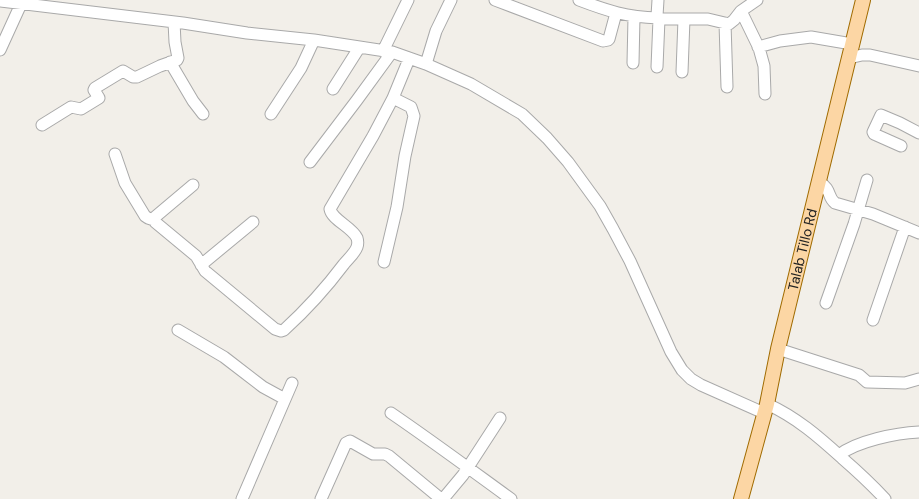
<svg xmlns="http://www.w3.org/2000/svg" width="919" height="499" font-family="'DM Sans',sans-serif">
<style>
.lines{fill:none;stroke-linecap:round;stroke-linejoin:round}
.minor-casing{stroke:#a9a9a9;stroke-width:13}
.major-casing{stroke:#a06b00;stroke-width:16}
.minor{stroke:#fff;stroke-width:11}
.major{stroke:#fcd6a4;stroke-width:14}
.labels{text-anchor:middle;stroke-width:3.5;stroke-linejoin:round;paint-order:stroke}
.street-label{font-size:14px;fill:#222;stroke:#fff}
</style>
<rect width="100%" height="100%" fill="#f2efe9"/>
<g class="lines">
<defs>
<path id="minor" d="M495,0L603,41L608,40L609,39L616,13
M579,0C608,11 626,17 658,18
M658,0L657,16L659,19H708L729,24L734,20L741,11L757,0
M0,1L183,23L247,33L314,40L392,52L426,64L471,84L522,114L547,138L568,162L600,206L613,229L630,261L671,352L682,370L691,379L701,385L764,413
M741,11L759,48L764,66L765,94
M725,23L727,87
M758,47L780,41L811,37L852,44
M0,50L21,4
M383,51L408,0
M849,58L862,55H870L919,66
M170,62L193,101L203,114
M633,63L634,17
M426,64L436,31L451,0
M657,67L659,19
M682,72L684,19
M333,89L359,48
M271,114L301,68L314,40
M42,125L71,107L81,109L99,98L94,90L95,88L123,71L133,77H137L160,66L177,60L178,58L175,42L174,22
M901,146L874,134L873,132L881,115L900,123L919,133
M115,154L125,183L145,216L148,218L154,220
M310,162L357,100L392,52
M819,182C832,189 827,197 835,203L873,214L919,233
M193,185L155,217V222L196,256L205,271L275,329L281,331L284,330C306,310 326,288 344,264C348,259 355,253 357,247C358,244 358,241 357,238C352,227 332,220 330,209L373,136L393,98L409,59
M384,262L397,207L405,156L414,116L411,107L393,98
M201,265L253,222
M826,303L854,224L867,180
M873,320L905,227
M178,330L224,357L263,387L285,399
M778,349L859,375L867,382L905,383L919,379
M767,404C796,417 819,437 842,458C857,471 872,485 885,499
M391,413C432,441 471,470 511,499
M839,455C857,441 896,433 919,432
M242,499L292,383
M321,499L346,443L350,441L373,454H385L389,456L441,499
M443,499L463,475L500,418"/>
<g id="major">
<path id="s1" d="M741,499L767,404L778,349L863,0"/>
</g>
</defs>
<!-- minor casing -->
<use href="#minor" class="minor-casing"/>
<!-- major casing -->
<use href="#major" class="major-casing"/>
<!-- minor -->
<use href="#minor" class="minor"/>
<!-- major -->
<use href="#major" class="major"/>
</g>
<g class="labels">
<!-- street labels -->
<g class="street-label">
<text dy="5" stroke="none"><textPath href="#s1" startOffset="257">Talab Tillo Rd</textPath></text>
</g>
</g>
</svg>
